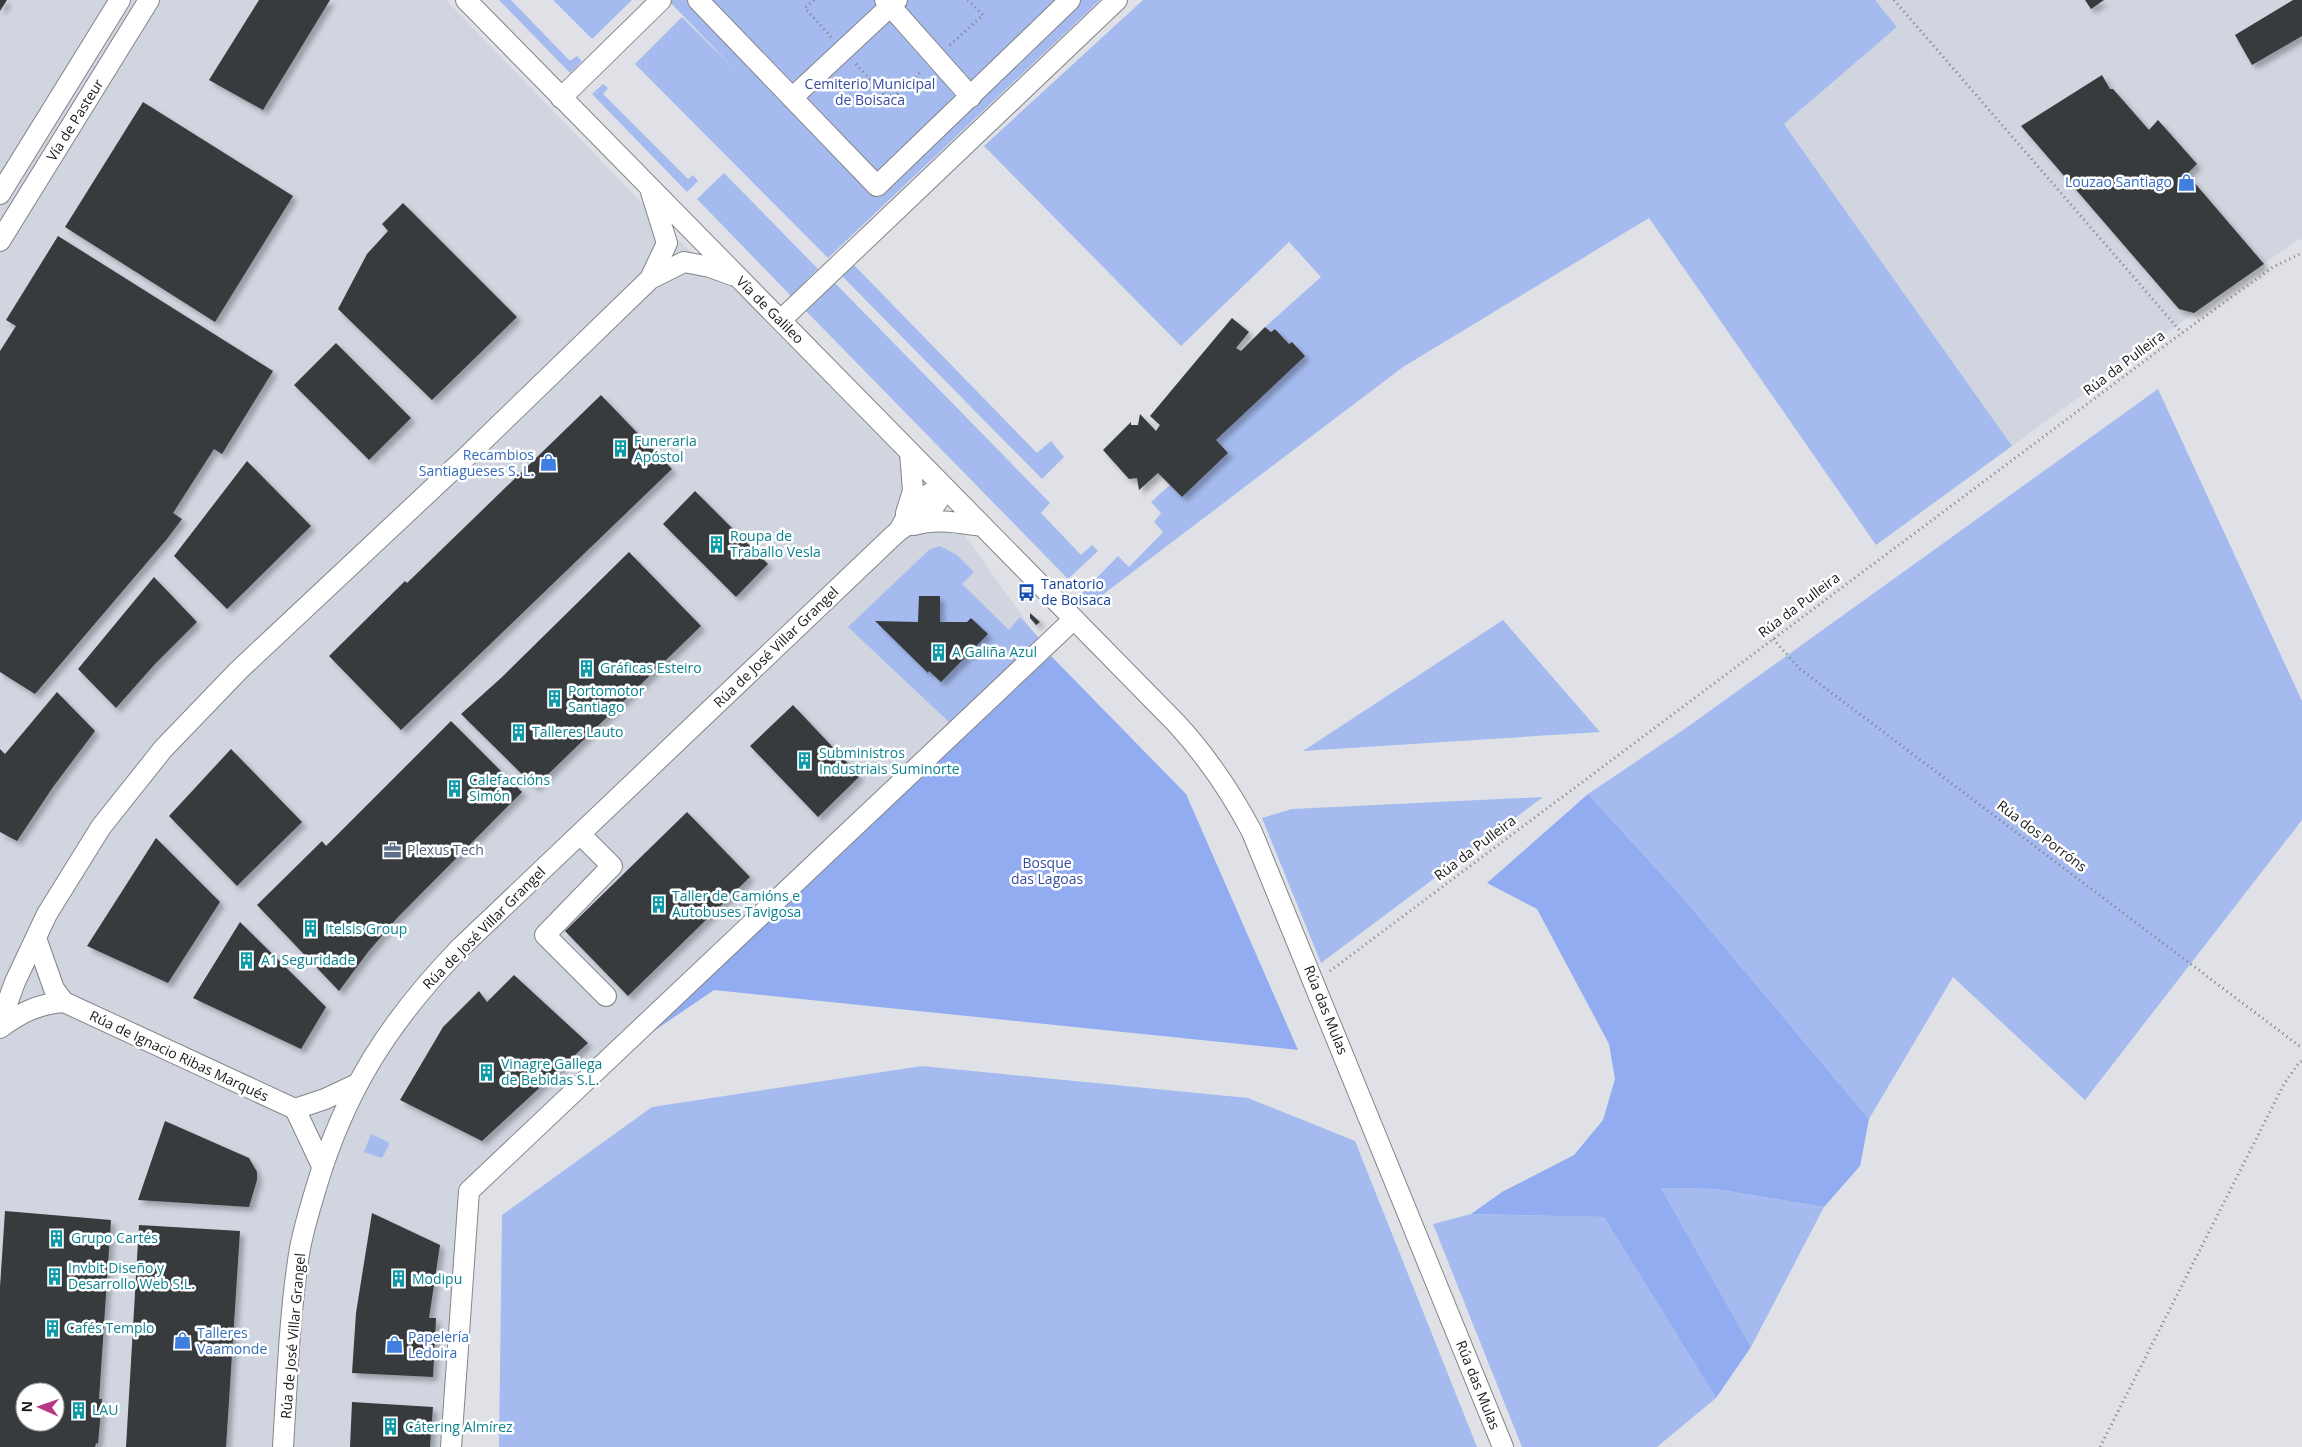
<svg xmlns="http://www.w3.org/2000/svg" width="2302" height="1447" font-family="'Open Sans',sans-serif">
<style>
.built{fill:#d0d5e0;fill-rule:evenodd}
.green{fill:#a5bbef}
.forest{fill:#92acf1}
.building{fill:#393b3e;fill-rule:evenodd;filter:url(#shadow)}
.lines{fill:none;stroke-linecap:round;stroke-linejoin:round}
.minor-casing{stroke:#838589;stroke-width:22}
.path{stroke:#7d7e81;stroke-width:3;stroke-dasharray:1 4;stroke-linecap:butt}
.minor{stroke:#fff;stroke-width:20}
.labels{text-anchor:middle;stroke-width:5;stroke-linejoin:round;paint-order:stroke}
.park-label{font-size:14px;fill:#344d9d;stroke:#fff}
.street-label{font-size:14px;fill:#1a1a1c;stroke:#fff}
.shop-label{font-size:14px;fill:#366cbe;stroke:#fff;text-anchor:end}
.culture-label{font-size:14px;fill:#0d838f;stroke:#fff;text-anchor:start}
.transit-label{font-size:14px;fill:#164399;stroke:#fff;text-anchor:start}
.service-label{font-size:14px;fill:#4e5e75;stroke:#fff;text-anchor:start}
</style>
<defs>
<filter id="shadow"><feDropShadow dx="4.5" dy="4.5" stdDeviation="2.5" flood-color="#0004"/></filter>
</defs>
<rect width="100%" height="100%" fill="#dfe1e6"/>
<!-- built -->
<path class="built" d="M0,0H446L673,235L885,424L1051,656L675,989L483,1165L460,1224L444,1447H0ZM25,1392H55V1422H25Z
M1875,0H2302V239L2296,241L2194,313L2012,446L1784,124L1897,27Z"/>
<!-- green -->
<path class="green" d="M499,0H511L570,61L577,56L582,61L570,73Z
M553,0H632L592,39Z
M668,0H1100L828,258L635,64L682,17L737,72Z
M1143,0H1875L1897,27L1784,124L2012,446L1876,545L1649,218L1403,367L1093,602L1082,593L1118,556L1129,567L1163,532L1154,522L1161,513L1151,502L1170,485L1182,497L1228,453L1216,440L1304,355L1292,342L1289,344L1275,329L1271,332L1265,327L1321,277L1289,242L1181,346L984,146Z
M603,84L608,88L603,94L688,179L693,175L698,181L687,192L592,94Z
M724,173L818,269L791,296L697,199Z
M854,265L1037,453L1051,441L1064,457L1042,479L842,276Z
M835,283L1050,503L1041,513L1081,555L1092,545L1098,551L1068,579L806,311Z
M2158,389L2302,701V820L2085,1100L1953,977L1869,1119L1684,899L1588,794L1686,728Z
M940,546L957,555L974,572L962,584L1009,630L1020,617L1041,640L950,723L848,627L930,549Z
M1503,620L1600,732L1303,751Z
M1543,797L1321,963L1262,818L1292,809Z
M922,1066L1248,1098L1355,1141L1477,1447H499L502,1215L652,1107Z
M371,1134L388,1142L389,1145L382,1158L364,1152Z
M1661,1188L1716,1189L1824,1207L1751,1347Z
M1471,1214L1604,1217L1716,1398L1657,1447H1522L1433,1224Z"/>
<!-- forest -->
<path class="forest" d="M1051,656L1186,794L1298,1050L714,990L639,1041Z
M1588,794L1684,899L1869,1119L1860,1166L1824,1207L1716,1189L1661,1188L1751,1347L1716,1398L1604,1217L1471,1214L1502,1192L1574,1155L1603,1120L1615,1079L1609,1044L1537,909L1487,883Z"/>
<!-- building -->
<path class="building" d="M0,0H7L0,11Z
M259,0H330L263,110L209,80Z
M2085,0H2104L2091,9Z
M2293,0H2302V36L2252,65L2235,35Z
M2102,75L2110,89H2113L2149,130L2158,120L2197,164L2187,174L2264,264L2194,313L2179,309L2021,126Z
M143,102L293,196L215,322L65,227Z
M403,203L517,317L432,400L338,309L367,254L388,231L382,224Z
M58,236L273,371L222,454L214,449L173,513L182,519L167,539L35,694L0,672V351L16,326L6,320Z
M1232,318L1249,332L1236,348L1241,351L1265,327L1271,332L1275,329L1289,344L1292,342L1305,356L1216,440L1228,453L1182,497L1158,473L1139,490L1137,478L1129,479L1103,450L1131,422V425H1138L1140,414L1156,431L1160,425L1150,416Z
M336,343L411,418L369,460L294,385Z
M601,395L672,469L401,730L329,656L405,581L407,583Z
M247,461L311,526L227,609L174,556Z
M695,491L768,564L736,597L663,524Z
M629,552L701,626L535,787L461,714L501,678Z
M154,577L197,622L155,664L116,708L78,669Z
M919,596H940V622H967L971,618L988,634L941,682L929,671L928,673L875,621L918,622Z
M1030,613L1040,622L1036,625L1030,618Z
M57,692L95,731L53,787L17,841L0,832V749L5,754Z
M793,705L860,776L818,817L750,746Z
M451,721L522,792L398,917L368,952L339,991L257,905L322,841L326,846Z
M231,749L302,822L237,886L169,816Z
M687,812L750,877L628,996L565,931Z
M156,838L220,902L168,983L87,946Z
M240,922L326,1007L301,1049L193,998Z
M514,975L588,1043L482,1141L400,1100L443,1027L479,991L487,1002Z
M165,1121L249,1158L257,1172V1180L249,1207L138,1200Z
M5,1211L111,1220L99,1399H102L98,1444L96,1443L95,1447H0V1287ZM25,1392H55V1422H25Z
M372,1213L440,1245L429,1318H436L433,1377L352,1373L356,1313Z
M139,1225L240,1231L226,1447H126Z
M352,1402L433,1407L430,1447H350Z"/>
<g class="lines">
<defs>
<path id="minor" d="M466,0L1177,724C1207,757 1231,792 1252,832L1503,1447
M698,0L877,186L1070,0
M885,0L971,97
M561,98L661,0
M792,98L897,0
M0,194L120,0
M0,241L149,0
M650,279L667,243L651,192
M781,320L1117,0
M906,513L913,491L910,452
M914,525C937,518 959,523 982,526
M580,834L612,866L545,935L606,996
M36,938L54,989L64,1002
M0,1023L15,982L47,914L101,827L163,749L239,670L462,461L650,279L684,262L710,267L732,275
M0,1028C20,1013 38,1004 64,1002L295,1109L322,1166
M295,1109L325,1099L357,1084
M283,1447C287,1385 289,1322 298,1261C301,1236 309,1212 316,1188C345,1090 389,1022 459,949L894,535C916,515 932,520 944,488C922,493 910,509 900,529
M451,1447L469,1191L1074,619"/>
</defs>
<!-- minor casing -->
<use href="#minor" class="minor-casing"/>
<!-- path -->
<path class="path" d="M814,0L805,8L831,37
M1894,0L2182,333
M950,45L983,15L968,0
M856,64L890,101L922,71
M1773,639L1800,669L2302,1048
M1330,971L2182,333L2273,267L2302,253
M2100,1447L2284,1084L2298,1064L2302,1061"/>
<!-- minor -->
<use href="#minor" class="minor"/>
</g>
<!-- icons -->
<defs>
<symbol id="shop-bare" viewBox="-9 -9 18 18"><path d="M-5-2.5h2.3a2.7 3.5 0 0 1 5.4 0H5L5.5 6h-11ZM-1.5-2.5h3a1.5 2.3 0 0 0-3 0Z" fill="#3f7fe0" stroke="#fff" stroke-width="2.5" paint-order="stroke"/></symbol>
<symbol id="building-bare" viewBox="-9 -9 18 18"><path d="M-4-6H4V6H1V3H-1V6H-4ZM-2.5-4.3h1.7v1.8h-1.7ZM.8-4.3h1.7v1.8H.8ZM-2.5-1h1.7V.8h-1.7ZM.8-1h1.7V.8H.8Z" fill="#0f9aa8" stroke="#fff" stroke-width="2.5" paint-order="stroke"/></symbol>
<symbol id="bus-bare" viewBox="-9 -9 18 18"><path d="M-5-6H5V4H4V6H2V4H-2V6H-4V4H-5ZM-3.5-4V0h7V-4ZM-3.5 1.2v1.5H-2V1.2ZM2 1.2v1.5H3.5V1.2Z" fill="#1a4fb4" stroke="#fff" stroke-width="2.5" paint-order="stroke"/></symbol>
<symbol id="office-bare" viewBox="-9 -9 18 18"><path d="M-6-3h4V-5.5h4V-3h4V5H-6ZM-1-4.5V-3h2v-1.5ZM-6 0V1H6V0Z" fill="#5c6f8a" stroke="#fff" stroke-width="2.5" paint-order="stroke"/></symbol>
</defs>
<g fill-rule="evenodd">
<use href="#shop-bare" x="2174" y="170" width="25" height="25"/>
<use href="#building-bare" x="608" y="436" width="25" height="25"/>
<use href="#shop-bare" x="536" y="450" width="25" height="25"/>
<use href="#building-bare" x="704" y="532" width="25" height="25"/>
<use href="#bus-bare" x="1014" y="580" width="25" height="25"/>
<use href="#building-bare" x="926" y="640" width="25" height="25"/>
<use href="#building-bare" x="574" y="656" width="25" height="25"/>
<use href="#building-bare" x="542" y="686" width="25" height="25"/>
<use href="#building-bare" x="506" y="720" width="25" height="25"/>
<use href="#building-bare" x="792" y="748" width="25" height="25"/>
<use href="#building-bare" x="442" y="776" width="25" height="25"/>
<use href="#office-bare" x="380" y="838" width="25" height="25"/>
<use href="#building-bare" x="646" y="892" width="25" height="25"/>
<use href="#building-bare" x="298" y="916" width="25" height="25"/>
<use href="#building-bare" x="234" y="948" width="25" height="25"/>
<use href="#building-bare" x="474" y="1060" width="25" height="25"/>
<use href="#building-bare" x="44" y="1226" width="25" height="25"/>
<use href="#building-bare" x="42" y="1264" width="25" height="25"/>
<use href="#building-bare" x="386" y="1266" width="25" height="25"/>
<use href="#building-bare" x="40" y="1316" width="25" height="25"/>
<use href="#shop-bare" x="170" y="1328" width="25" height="25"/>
<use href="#shop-bare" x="382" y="1332" width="25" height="25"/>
<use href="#building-bare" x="66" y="1398" width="25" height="25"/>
<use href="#building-bare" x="378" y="1414" width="25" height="25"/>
</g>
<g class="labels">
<!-- park labels -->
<g class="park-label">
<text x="870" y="89">Cemiterio Municipal<tspan x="870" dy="16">de Boisaca</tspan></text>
<text x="1047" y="868">Bosque<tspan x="1047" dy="16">das Lagoas</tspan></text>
</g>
<!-- street labels -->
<g class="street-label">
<text transform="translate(75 120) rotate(-58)" y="5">Vía de Pasteur</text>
<text transform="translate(770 310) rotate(45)" y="5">Vía de Galileo</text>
<text transform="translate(2124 363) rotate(-37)" y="5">Rúa da Pulleira</text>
<text transform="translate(1799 605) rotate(-37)" y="5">Rúa da Pulleira</text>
<text transform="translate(776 647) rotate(-44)" y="5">Rúa de José Villar Grangel</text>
<text transform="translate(2042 836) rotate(37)" y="5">Rúa dos Porróns</text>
<text transform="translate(1475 848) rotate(-37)" y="5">Rúa da Pulleira</text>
<text transform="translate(484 928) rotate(-45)" y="5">Rúa de José Villar Grangel</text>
<text transform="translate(1326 1010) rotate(68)" y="5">Rúa das Mulas</text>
<text transform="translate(179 1056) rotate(25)" y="5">Rúa de Ignacio Ribas Marqués</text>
<text transform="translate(293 1336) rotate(-85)" y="5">Rúa de José Villar Grangel</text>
<text transform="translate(1478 1385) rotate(68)" y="5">Rúa das Mulas</text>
</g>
<!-- shop labels -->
<g class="shop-label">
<text x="2172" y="187">Louzao Santiago</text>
<text x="534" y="460">Recambios<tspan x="534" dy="16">Santiagueses S. L.</tspan></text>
<text x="197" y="1338" text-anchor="start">Talleres<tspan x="197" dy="16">Vaamonde</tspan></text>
<text x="408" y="1342" text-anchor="start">Papelería<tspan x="408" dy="16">Ledoira</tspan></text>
</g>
<!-- culture labels -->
<g class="culture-label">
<text x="634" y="446">Funeraria<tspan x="634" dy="16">Apóstol</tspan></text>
<text x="730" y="541">Roupa de<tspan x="730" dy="16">Traballo Vesla</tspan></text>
<text x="952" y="657">A Galiña Azul</text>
<text x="600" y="673">Gráficas Esteiro</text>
<text x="568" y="696">Portomotor<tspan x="568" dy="16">Santiago</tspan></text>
<text x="532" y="737">Talleres Lauto</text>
<text x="819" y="758">Subministros<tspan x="819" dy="16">Industriais Suminorte</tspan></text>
<text x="469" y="785">Calefaccións<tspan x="469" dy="16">Simón</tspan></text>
<text x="672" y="901">Taller de Camións e<tspan x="672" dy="16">Autobuses Tavigosa</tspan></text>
<text x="325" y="934">Itelsis Group</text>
<text x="261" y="965">A1 Seguridade</text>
<text x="501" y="1069">Vinagre Gallega<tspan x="501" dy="16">de Bebidas S.L.</tspan></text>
<text x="71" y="1243">Grupo Cartés</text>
<text x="68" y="1273">Invbit Diseño y<tspan x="68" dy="16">Desarrollo Web S.L.</tspan></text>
<text x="412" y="1284">Modipu</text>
<text x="66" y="1333">Cafés Templo</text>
<text x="92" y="1415">LAU</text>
<text x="405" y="1432">Cátering Almírez</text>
</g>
<!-- transit labels -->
<g class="transit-label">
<text x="1041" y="589">Tanatorio<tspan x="1041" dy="16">de Boisaca</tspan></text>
</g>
<!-- service labels -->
<g class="service-label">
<text x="407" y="855">Plexus Tech</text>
</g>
</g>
<!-- north arrow -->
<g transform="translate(40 1407) rotate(272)"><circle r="24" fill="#ffffff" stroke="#a3a3a4"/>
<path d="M0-4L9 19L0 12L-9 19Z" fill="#b73885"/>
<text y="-8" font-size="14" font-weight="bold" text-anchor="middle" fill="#1a1a1c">N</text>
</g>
</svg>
